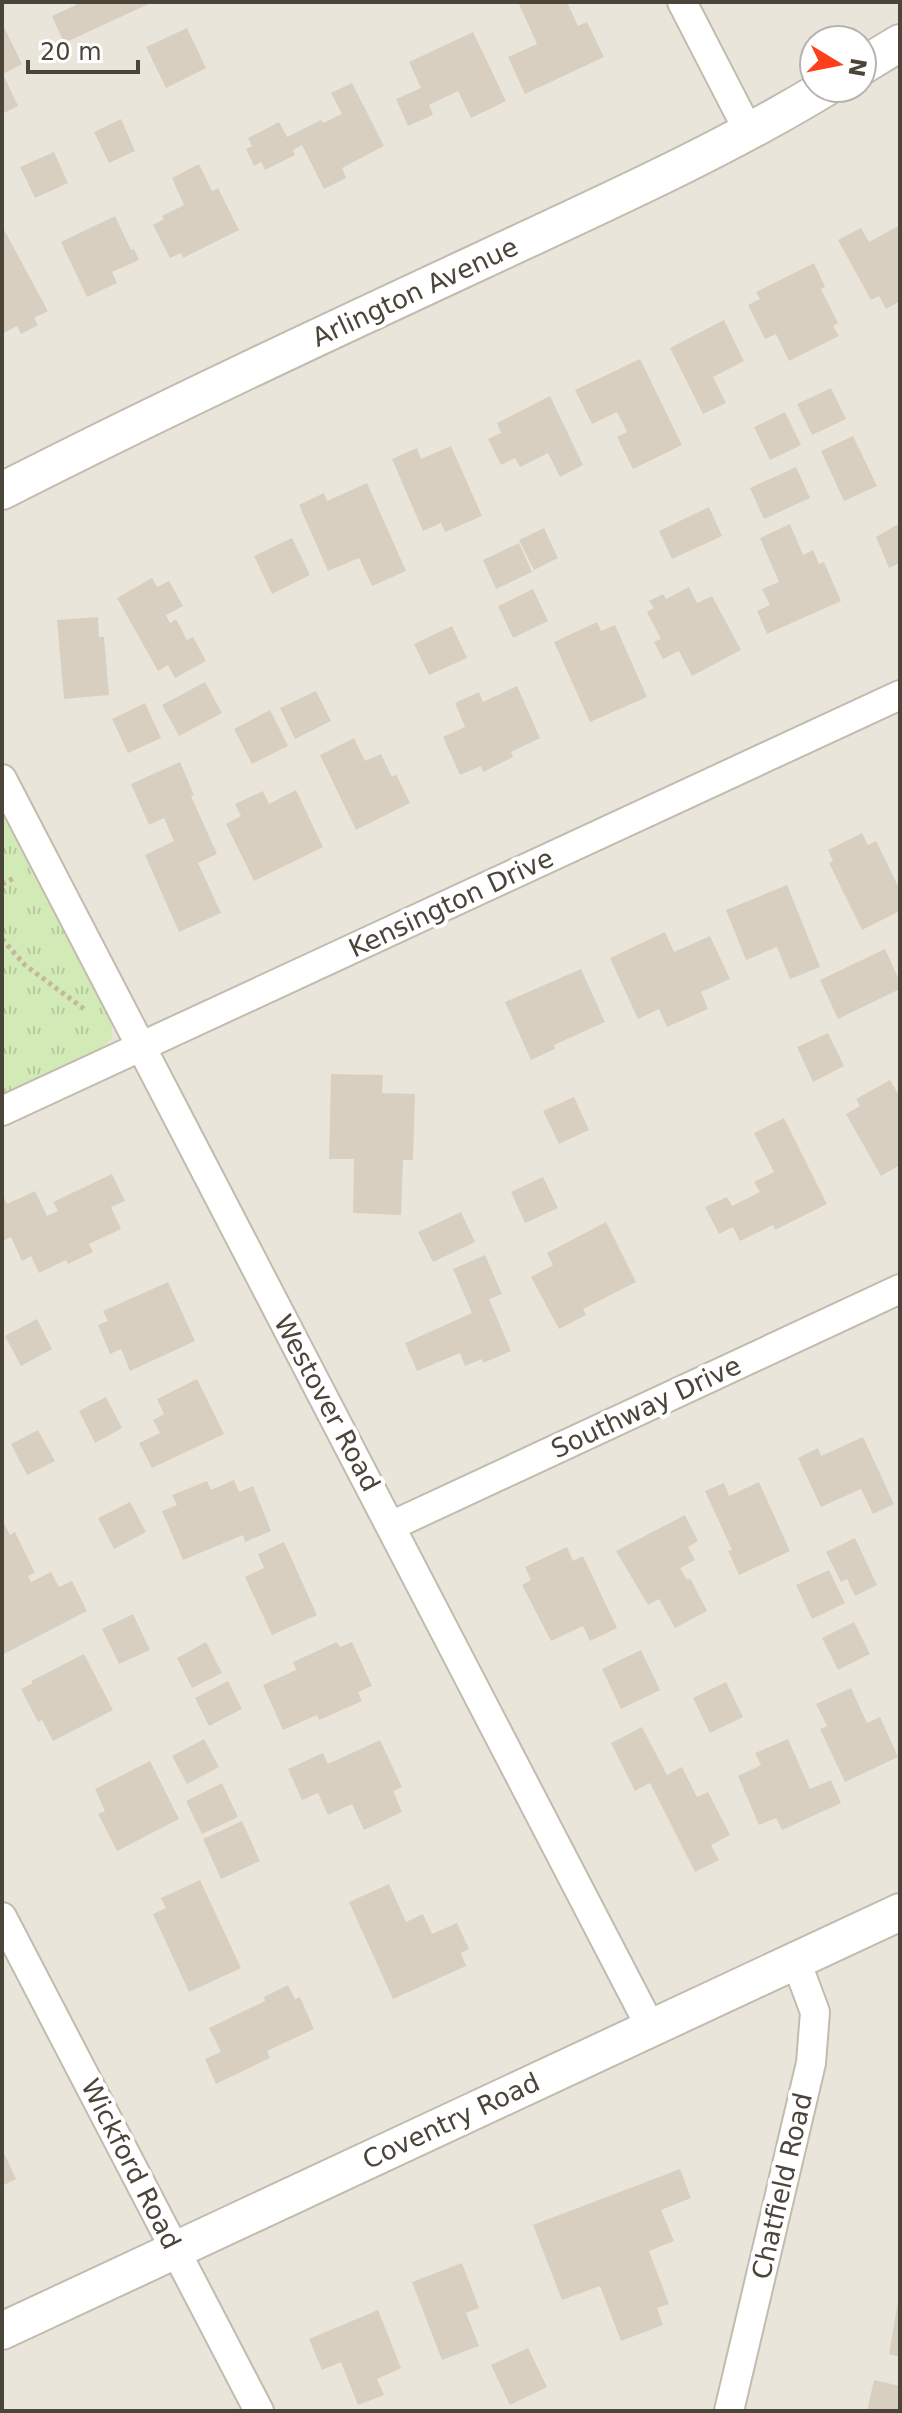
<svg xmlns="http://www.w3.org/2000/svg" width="902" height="2413" font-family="'DejaVu Sans',sans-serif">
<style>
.residential{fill:#eae5da;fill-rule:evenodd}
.park{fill:url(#park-tufts)}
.building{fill:#d8cfc1}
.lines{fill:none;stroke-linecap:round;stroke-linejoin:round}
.minor-casing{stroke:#c2bbae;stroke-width:32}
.tertiary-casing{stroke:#c2bbae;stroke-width:40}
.path{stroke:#c4b79f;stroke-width:5;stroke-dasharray:4 4;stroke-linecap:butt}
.minor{stroke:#fff;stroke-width:28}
.tertiary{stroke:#fff;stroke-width:36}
.labels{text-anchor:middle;stroke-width:8;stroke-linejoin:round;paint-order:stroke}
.street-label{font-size:26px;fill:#4b4439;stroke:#fff}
</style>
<defs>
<pattern id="park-tufts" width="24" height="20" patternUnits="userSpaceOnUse" patternTransform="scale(2)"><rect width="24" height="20" fill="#d2eab5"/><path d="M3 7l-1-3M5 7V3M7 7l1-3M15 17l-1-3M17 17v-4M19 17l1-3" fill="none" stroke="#b6ca9c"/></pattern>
</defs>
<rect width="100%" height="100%" fill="#f6f3ec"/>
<!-- residential -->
<path class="residential" d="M2,2H900V2411H2ZM814,40H862V88H814Z"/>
<!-- park -->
<path class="park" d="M2,813L112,1023V1038L99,1050L2,1096Z"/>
<!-- building -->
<path class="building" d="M75,2H153L64,43L52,16L76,5Z
M518,2H567L578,26L587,22L604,57L525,94L508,57L537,44Z
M2,23L22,64L3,74L18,106L2,114Z
M187,28L206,68L166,88L146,47Z
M473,32L506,101L471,118L458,91L429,105L433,115L408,126L396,99L421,88L409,62Z
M352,83L384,146L342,168L346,178L324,189L302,145L293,150L295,155L265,170L261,162L254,166L246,149L252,146L248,138L279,122L287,137L321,120L323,123L342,114L331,93Z
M121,119L135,151L109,163L94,132Z
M54,152L68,183L35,198L20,167Z
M199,164L212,191L218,188L239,230L183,258L181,253L170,258L153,225L164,219L162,216L184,205L172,178Z
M115,216L131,250L134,249L139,260L112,272L117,283L87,297L61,242Z
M900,225V301L886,309L879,296L871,300L838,240L861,228L869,242Z
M2,226L48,311L34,318L38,325L21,334L17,326L2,334Z
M814,263L825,287L821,289L838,323L833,326L839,336L789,361L776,334L765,339L748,305L760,299L756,292Z
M724,320L744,361L713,377L726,403L703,414L670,348Z
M640,359L682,445L633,469L617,437L627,432L617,412L592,424L575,390Z
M831,388L846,419L812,435L797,404Z
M550,396L583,465L560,477L548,453L520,467L515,458L501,465L488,439L501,433L497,423Z
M785,412L801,445L770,460L754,427Z
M853,436L877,486L844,501L821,451Z
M451,446L482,516L445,532L441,523L423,531L392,459L417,448L421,459Z
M796,467L810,498L764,519L750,488Z
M367,483L406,571L372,586L359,558L328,571L299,505L324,493L327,501Z
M709,507L722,536L672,559L659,531Z
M900,523V563L889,568L876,537Z
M790,524L803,555L813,550L819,564L824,562L841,601L767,634L757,611L770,605L762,589L779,582L760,538Z
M544,528L558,558L534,570L519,540Z
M292,538L310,575L272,594L254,556Z
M519,543L532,572L496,589L483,560Z
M152,578L157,587L169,581L183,606L166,615L170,623L176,619L187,640L193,637L206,661L175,678L168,665L158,671L117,598Z
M689,587L697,603L712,596L741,650L692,676L679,651L663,659L654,642L661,639L647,612L654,608L649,601L663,594L666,599Z
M533,589L548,621L513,638L498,606Z
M98,617L99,637H104L109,695L64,699L57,620Z
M597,622L601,631L615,625L647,697L590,722L554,642Z
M452,626L467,658L429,675L414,644Z
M205,682L222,713L179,736L162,705Z
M517,686L540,738L511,752L513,757L483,772L481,766L460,775L443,737L465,727L455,703L479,692L483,702Z
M316,691L331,721L295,739L280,708Z
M145,703L161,738L128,753L112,719Z
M270,710L288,746L252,764L234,729Z
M354,738L365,761L381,754L392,777L396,774L410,803L356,830L320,755Z
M180,762L194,795L191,796L217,854L198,863L221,913L179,932L145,855L174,841L164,818L149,825L131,784Z
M296,790L323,847L254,881L226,824L241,816L235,804L263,791L269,804Z
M862,833L868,845L876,841L900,890V911L862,930L829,863L833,861L828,850Z
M787,885L820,967L790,979L777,947L746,960L726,910Z
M665,932L674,952L710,936L730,979L701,992L708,1009L667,1027L659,1009L638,1019L610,958Z
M885,949L900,982V989L838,1019L820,980Z
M581,969L605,1022L554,1045L555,1049L531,1060L505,1002Z
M828,1033L844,1066L813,1082L797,1047Z
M331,1074L383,1075L382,1093L415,1094L413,1160H403L401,1215L353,1213L354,1159H329Z
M890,1080L900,1097V1165L881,1176L846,1114L860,1106L856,1099Z
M574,1097L589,1130L559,1144L543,1111Z
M784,1118L827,1204L775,1230L773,1225L740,1241L733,1227L719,1234L705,1207L727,1197L732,1206L760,1192L754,1182L774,1172L754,1133Z
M112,1174L125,1201L111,1207L121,1229L89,1244L93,1252L68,1264L66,1260L39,1273L31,1256L22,1261L11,1237L2,1241V1193L7,1204L35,1191L47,1216L58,1211L53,1202Z
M543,1177L558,1208L525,1223L511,1192Z
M461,1212L475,1242L433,1262L418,1232Z
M606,1222L636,1282L583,1309L586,1315L559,1329L531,1277L553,1265L547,1253Z
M485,1255L502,1294L489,1299L511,1351L483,1363L482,1359L465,1366L460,1353L417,1371L405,1343L472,1313L453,1269Z
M168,1282L195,1341L130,1371L121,1349L110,1354L98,1325L108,1321L103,1311Z
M37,1319L52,1349L21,1366L5,1336Z
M197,1379L224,1434L152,1468L139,1443L160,1433L153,1420L164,1414L157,1399Z
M106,1397L122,1428L95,1443L79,1411Z
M38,1430L55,1461L27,1475L11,1444Z
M863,1437L894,1504L873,1514L861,1489L821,1507L798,1458L818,1448L821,1456Z
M234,1480L239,1492L253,1486L271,1531L245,1542L243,1535L183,1560L162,1511L177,1505L172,1495L207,1481L211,1490Z
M759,1482L790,1551L739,1575L728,1551L732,1550L705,1491L724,1483L729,1496Z
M130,1502L146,1532L114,1549L98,1518Z
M685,1515L698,1541L688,1547L695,1560L680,1568L687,1580L690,1578L707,1611L675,1628L659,1599L648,1605L616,1551Z
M2,1519L10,1535L15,1532L35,1573L28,1576L31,1582L51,1572L59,1587L72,1581L87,1611L4,1654L2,1649Z
M855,1538L877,1585L855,1596L847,1579L841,1582L826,1552Z
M284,1542L317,1615L272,1635L245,1577L264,1568L258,1554Z
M567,1547L573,1561L583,1556L617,1628L590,1641L583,1626L551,1641L522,1585L531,1580L525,1567Z
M829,1570L845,1603L812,1619L796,1585Z
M133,1614L150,1650L119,1664L102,1629Z
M854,1622L870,1654L838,1670L822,1638Z
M206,1642L222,1673L192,1688L177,1658Z
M337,1642L340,1647L352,1642L372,1686L358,1692L362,1701L319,1720L317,1715L283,1730L263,1685L296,1670L293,1662Z
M641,1650L660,1690L621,1709L602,1669Z
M84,1654L113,1710L53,1741L42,1720L38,1722L21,1689L33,1683L31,1681Z
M228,1681L242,1709L209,1726L195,1698Z
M726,1682L743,1717L710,1733L693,1698Z
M851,1688L867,1723L880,1717L898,1757L845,1782L820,1729L827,1726L816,1704Z
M642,1727L667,1775L682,1767L697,1797L708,1792L730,1835L711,1845L719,1860L695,1872L650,1783L635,1791L611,1743Z
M204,1739L219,1767L187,1784L172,1756Z
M788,1739L810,1789L831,1780L841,1803L782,1830L776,1818L759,1825L738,1776L761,1765L755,1753Z
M380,1740L402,1787L393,1791L402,1812L364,1830L352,1804L328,1815L318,1793L302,1800L288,1769L323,1753L328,1764Z
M150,1761L179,1819L117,1851L98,1814L105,1811L95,1789Z
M222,1783L238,1817L202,1834L186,1801Z
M242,1821L260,1861L221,1879L203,1839Z
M200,1880L241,1968L189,1992L153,1914L166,1908L161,1898Z
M389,1884L406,1922L423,1914L432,1934L457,1923L469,1949L461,1953L466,1966L393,1999L349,1902Z
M288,1985L295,1999L300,1997L314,2029L267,2051L270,2058L216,2084L205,2059L221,2052L209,2028L265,2001L264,1997Z
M2,2149L16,2179L2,2186Z
M680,2169L691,2198L661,2210L674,2241L649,2251L669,2304L657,2308L663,2325L621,2341L600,2286L562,2300L533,2225Z
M462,2263L479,2308L466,2313L479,2346L442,2360L412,2282Z
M899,2295H900V2357L889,2354Z
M378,2310L401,2368L377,2379L384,2395L358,2405L341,2362L322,2370L309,2339Z
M528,2348L547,2387L510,2405L491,2365Z
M874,2380L900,2386V2411H867Z"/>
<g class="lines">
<defs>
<path id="minor" d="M682,2L749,132
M2,779L651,2028
M2,1111L900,695
M391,1526L900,1289
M2,1917L259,2411
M729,2411L811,2063L815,2012L796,1961"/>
<path id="tertiary" d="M862,66L900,43
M2,491C161,410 322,335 483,260C598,206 716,154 825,88
M2,2331L900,1912"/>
</defs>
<!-- minor casing -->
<use href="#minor" class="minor-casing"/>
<!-- tertiary casing -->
<use href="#tertiary" class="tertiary-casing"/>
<!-- path -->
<path class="path" d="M2,884L16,877
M2,939L25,965L84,1009"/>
<!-- minor -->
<use href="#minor" class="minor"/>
<!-- tertiary -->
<use href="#tertiary" class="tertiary"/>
</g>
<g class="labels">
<!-- street labels -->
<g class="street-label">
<text transform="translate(415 292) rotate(-25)" y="9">Arlington Avenue</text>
<text transform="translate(451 903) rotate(-25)" y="9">Kensington Drive</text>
<text transform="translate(327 1403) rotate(62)" y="9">Westover Road</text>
<text transform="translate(646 1407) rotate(-25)" y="9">Southway Drive</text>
<text transform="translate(451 2121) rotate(-25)" y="9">Coventry Road</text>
<text transform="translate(131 2164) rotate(63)" y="9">Wickford Road</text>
<text transform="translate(782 2186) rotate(-77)" y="9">Chatfield Road</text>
</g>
</g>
<!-- border -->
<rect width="902" height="2413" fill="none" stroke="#4b4439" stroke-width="8"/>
<!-- north arrow -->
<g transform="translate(838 64) rotate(100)"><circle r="38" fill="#ffffff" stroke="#b7b4b0" stroke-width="2"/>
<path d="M0-6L14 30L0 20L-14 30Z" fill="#fc3f1d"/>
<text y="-12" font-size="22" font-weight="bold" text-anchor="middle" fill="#4b4439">N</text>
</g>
<!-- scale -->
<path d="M28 60v12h110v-12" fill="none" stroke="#4b4439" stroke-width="4"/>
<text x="40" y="60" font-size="24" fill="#4b4439" stroke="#ffffff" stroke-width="6" paint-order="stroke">20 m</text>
</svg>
